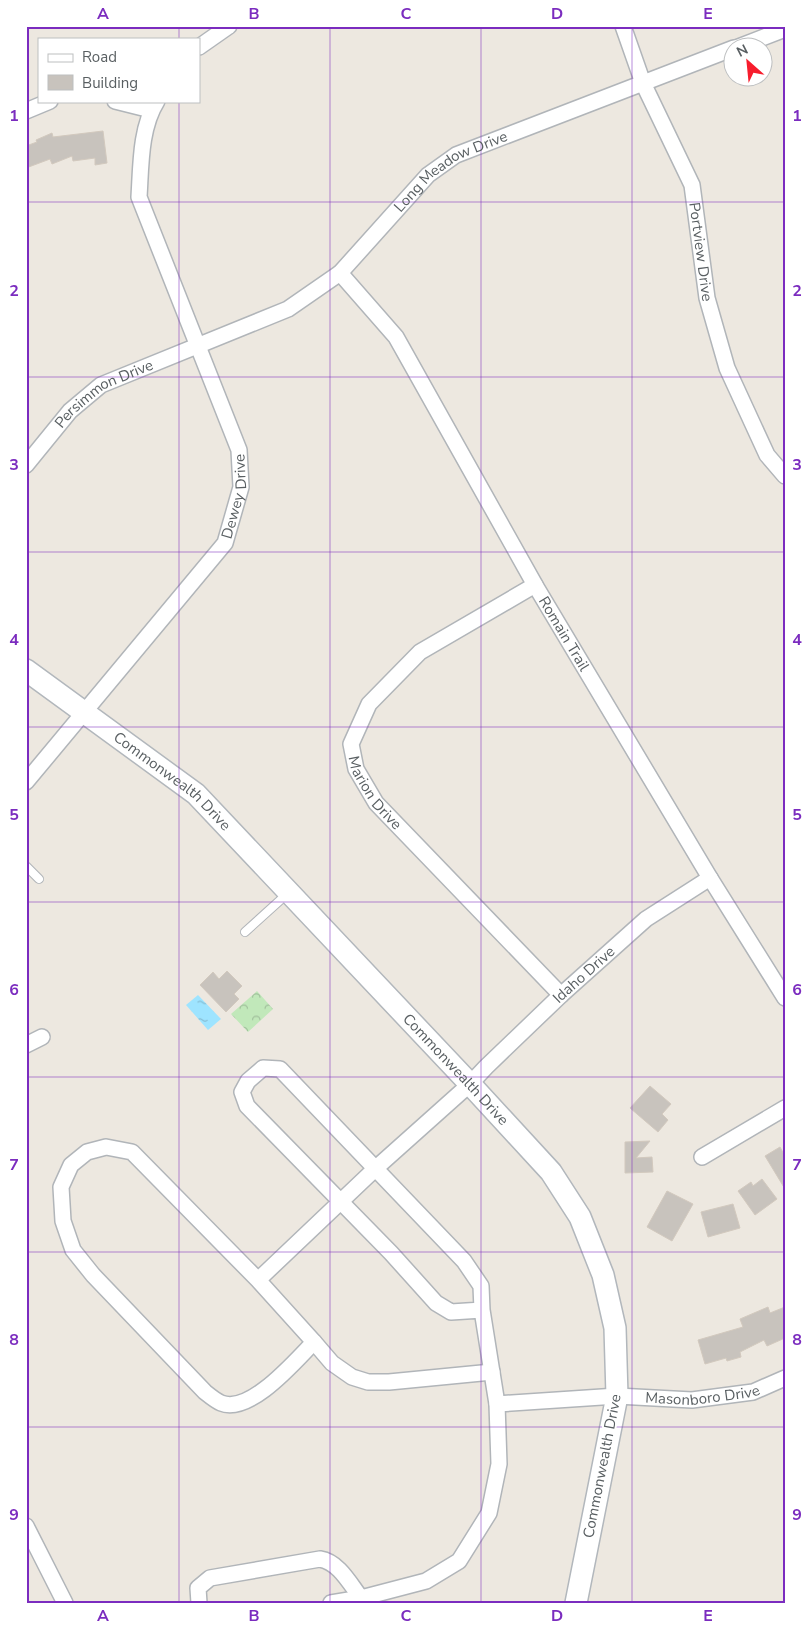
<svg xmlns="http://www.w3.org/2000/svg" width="811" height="1629" font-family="'Nunito Sans',sans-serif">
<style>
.park{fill:url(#park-crowns)}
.water{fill:url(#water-ripples)}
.building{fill:#c8c3bd;stroke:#d2c9be}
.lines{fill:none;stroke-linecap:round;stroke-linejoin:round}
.lane-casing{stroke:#b1b5b9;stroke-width:10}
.street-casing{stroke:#b1b5b9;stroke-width:18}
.secondary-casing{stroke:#b2b7bc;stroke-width:24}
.lane{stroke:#fff;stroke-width:8}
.street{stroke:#fff;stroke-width:15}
.secondary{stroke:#fff;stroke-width:21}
.grid{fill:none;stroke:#7b2cbf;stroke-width:1;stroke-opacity:0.55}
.labels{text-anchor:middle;stroke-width:4;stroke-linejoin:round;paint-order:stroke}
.street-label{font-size:15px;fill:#595f62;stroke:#fff}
.neatline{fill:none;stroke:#7b2cbf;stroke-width:2}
.grid-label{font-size:16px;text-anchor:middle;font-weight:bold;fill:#7b2cbf}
</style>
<defs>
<pattern id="park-crowns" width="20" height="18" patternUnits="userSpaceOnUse" patternTransform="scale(1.25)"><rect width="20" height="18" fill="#c1e8ba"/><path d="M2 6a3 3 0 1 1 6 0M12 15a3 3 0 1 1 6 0" fill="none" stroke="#a0bf9b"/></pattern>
<pattern id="water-ripples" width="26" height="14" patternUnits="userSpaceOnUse" patternTransform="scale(1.25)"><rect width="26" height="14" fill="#9ee4ff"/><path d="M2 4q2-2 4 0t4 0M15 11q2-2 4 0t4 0" fill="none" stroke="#84bcd2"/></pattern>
</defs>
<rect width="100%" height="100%" fill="#ede8e0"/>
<!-- park -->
<path class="park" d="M257,991L273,1009L248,1032L231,1014Z"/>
<!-- water -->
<path class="water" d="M198,995L221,1019L208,1030L186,1005Z"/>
<!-- building -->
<path class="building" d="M103,131L107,163L95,165V158L73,161L72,156L52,164L50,159L26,168V146L37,142L36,140L52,133L53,137Z
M227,971L242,986L234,994L239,999L226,1012L200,985L213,972L219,979Z
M650,1086L671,1104L662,1114L668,1120L658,1132L630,1108Z
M650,1141L636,1158L652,1157L653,1172L625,1173V1142Z
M780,1147L785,1156V1189L765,1156Z
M762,1179L777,1199L755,1215L738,1191L751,1182L753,1186Z
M667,1191L693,1204L672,1241L647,1227Z
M733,1204L740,1228L708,1237L701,1212Z
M768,1307L770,1313L785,1307V1338L767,1346L764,1340L740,1352L741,1357L727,1361L726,1358L705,1364L698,1340L743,1327L740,1319Z"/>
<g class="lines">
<defs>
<path id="lane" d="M26,866L39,879
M245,932L287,894"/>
<g id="street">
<path id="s1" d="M623,26L643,83L692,185L707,298L727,368L767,455L785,476"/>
<path d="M199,47L229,26"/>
<path d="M736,48L785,29"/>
<path d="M115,101L151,110"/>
<path d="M26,111L50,101"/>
<path id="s2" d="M340,273L396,337L535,585L710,878L785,998"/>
<path id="s3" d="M26,465L70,411L101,385L288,309L340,273L428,175L456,155L734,48"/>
<path id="s4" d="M535,585L420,652L369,704L351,744L356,769L376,803L561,995"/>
<path id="s5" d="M26,782L225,543L241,487L239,450L139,197C141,166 140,128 157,101"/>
<path d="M26,1045L42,1037"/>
<path d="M702,1157L785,1108"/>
<path id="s6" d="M258,1280L132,1152L106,1147L87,1152L71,1165L61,1187L63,1221L73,1250L93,1275L205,1392C210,1396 216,1401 221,1403C250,1415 296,1360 314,1342L258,1280L376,1168L470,1084L486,1067L561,995L646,919L710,878"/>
<path d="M314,1342L332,1363L352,1377L368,1382H389L492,1372"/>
<path id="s7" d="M497,1404L617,1396L692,1400L753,1392L785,1378"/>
<path d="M26,1526L65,1603"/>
<path d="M199,1603L198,1588L210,1578L320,1559C339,1562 350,1584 361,1598"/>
<path d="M331,1603L361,1598L426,1581L459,1561L489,1513L499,1464L497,1404L482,1310L481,1286L464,1261L280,1069L263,1068L248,1081L242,1092L247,1106L391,1253L436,1303L451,1312L482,1310"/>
</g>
<g id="secondary">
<path id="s8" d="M26,670L196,794L470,1084L551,1172L580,1217L603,1275L615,1328L617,1396L576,1603"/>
</g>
</defs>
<!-- lane casing -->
<use href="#lane" class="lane-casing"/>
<!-- street casing -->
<use href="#street" class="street-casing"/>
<!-- secondary casing -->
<use href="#secondary" class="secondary-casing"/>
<!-- lane -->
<use href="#lane" class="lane"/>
<!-- street -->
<use href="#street" class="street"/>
<!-- secondary -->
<use href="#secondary" class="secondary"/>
</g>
<!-- grid -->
<path class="grid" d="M179,26V39M330,26V1603M481,26V1603M632,26V1603M179,101V1603M26,202H785M26,377H785M26,552H785M26,727H785M26,902H785M26,1077H785M26,1252H785M26,1427H785"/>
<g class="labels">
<!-- street labels -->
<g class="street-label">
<text dy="5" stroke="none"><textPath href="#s3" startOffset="528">Long Meadow Drive</textPath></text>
<text dy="5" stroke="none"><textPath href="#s1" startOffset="241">Portview Drive</textPath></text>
<text dy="5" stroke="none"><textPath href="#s3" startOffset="108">Persimmon Drive</textPath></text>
<text dy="5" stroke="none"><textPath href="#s5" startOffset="359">Dewey Drive</textPath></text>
<text dy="5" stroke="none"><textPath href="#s2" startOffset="426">Romain Trail</textPath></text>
<text dy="5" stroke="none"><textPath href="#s8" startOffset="184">Commonwealth Drive</textPath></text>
<text dy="5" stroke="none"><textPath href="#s4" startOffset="305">Marion Drive</textPath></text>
<text dy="5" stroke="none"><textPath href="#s6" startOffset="1195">Idaho Drive</textPath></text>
<text dy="5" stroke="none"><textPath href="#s8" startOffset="589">Commonwealth Drive</textPath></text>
<text dy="5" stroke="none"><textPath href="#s7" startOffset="206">Masonboro Drive</textPath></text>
<text transform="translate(602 1466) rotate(-79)" y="5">Commonwealth Drive</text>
</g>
</g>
<!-- border -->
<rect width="811" height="1629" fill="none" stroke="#ffffff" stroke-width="55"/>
<!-- legend -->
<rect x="38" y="38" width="162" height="65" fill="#ffffff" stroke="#bdbfc0"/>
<rect x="48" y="54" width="25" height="8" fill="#ffffff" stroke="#bdbfc0"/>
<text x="82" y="62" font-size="15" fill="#595f62">Road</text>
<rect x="48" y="75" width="25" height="15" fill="#c8c3bd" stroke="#bdbfc0"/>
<text x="82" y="88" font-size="15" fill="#595f62">Building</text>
<!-- north arrow -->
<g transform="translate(748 62) rotate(333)"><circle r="24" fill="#ffffff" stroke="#bdbfc0"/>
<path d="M0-4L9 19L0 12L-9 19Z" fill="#f71d2d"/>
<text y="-8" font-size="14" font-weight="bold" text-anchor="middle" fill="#595f62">N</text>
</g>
<rect x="28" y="28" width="756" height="1574" class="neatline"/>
<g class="grid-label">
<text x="103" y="19">A</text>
<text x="254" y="19">B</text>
<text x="406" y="19">C</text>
<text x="557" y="19">D</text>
<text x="708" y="19">E</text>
<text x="14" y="121">1</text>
<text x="797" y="121">1</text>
<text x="14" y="296">2</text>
<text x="797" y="296">2</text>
<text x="14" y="470">3</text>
<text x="797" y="470">3</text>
<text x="14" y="645">4</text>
<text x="797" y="645">4</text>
<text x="14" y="820">5</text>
<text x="797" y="820">5</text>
<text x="14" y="995">6</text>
<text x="797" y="995">6</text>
<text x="14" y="1170">7</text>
<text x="797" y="1170">7</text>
<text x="14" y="1345">8</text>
<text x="797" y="1345">8</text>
<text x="14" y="1520">9</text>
<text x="797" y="1520">9</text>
<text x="103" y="1621">A</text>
<text x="254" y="1621">B</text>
<text x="406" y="1621">C</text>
<text x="557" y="1621">D</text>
<text x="708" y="1621">E</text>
</g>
</svg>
